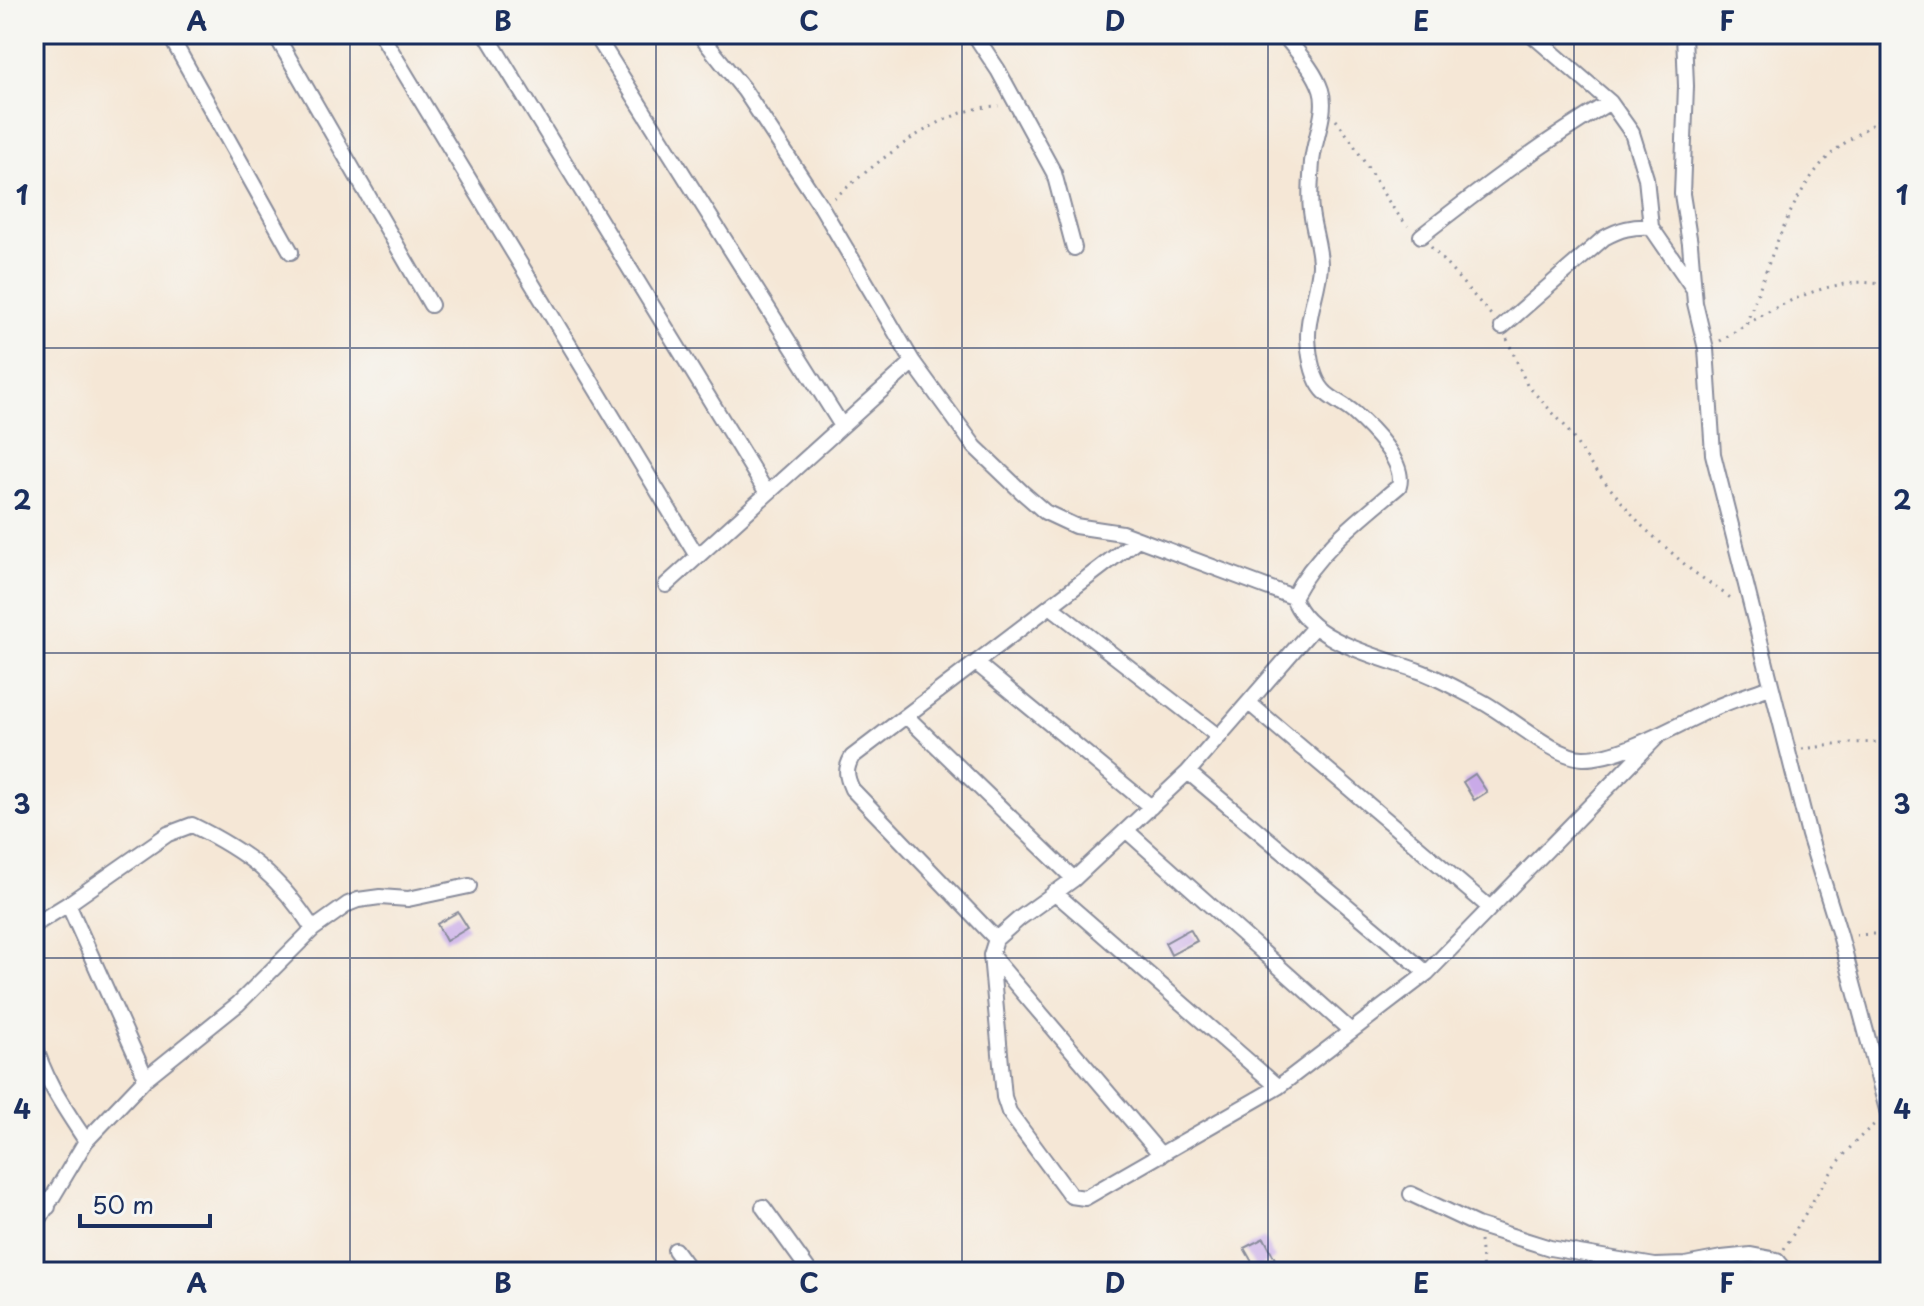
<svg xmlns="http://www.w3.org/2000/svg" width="1924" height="1306" font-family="'Playpen Sans',sans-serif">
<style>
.building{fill:#c9aae8}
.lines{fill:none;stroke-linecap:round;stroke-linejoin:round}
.street-casing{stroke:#888b9a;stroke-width:18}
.path{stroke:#888b9a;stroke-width:3;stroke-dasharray:2 6;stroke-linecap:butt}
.street{stroke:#fff;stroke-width:14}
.grid{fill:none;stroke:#1b2f5e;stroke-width:2;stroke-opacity:0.55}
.neatline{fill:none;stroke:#1b2f5e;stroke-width:3}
.grid-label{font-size:26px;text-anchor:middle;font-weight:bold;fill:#1b2f5e}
</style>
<rect width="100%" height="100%" fill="#f6f6f2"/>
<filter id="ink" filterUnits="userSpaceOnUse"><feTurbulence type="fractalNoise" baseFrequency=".0125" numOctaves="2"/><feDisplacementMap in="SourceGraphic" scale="16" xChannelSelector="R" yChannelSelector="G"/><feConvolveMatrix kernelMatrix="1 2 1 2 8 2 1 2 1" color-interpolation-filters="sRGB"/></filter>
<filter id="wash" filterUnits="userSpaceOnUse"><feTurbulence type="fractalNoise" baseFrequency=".006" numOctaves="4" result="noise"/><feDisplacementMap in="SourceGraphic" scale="32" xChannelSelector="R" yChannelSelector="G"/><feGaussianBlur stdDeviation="1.8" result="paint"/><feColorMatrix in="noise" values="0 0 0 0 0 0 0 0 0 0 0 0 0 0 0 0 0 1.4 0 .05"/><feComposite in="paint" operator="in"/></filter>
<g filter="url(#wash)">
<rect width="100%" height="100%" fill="#f5e7d6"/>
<g id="blocks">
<!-- building -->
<path class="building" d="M1475,774L1487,792L1474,800L1463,782Z
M458,912L468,928L446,941L437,924Z
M1190,929L1197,941L1171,955L1165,943Z
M1264,1238L1275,1259L1256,1269L1244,1248Z"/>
</g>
</g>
<g filter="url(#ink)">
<use href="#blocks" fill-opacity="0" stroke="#888b9a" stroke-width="2"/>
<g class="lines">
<defs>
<path id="street" d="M169,34L291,252
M275,34L431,305
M381,34L697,556
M486,34L767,493
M595,34L842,426
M699,34L744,90L822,208L913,362L975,447L1022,492L1045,512L1075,526L1122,533L1293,597
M974,34L998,70L1054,173L1074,248
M1283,34C1296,51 1314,69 1321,90C1328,111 1314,139 1312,162C1311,178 1309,195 1311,211C1313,229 1320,247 1320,265C1319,290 1307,313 1308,338C1309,355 1312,377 1323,390C1330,399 1344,404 1353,412C1370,427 1406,462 1399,486C1361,518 1316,552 1293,597C1307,641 1380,657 1419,671C1439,678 1459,690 1479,700C1506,713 1556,759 1584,758C1623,758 1678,724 1714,708C1732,700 1751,694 1770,687
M1531,34L1610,102L1632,133L1646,178L1651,227L1693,288
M1684,34L1686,86L1682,194L1690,244L1695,303L1706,349L1713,454L1809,835L1840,935L1890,1121
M1421,236C1482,188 1543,142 1610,102
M1502,327L1604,238C1620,229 1632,226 1651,227
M666,585L913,362
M1050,606L1219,737
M1314,627L1188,772L1074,879L1020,918L996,939L991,955L1004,1097L1009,1112L1071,1196L1085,1198L1278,1087L1427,973L1659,735
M976,663L1151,807
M1249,703L1490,908
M906,716L1074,879
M1188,772L1427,973
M1127,831L1351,1031
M1054,892L1278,1087
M68,904L146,1078
M34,925L68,904L168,834L192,825C247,852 280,877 313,929
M996,939L852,789C846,776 845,769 852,757L1138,539
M991,955L1161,1155
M34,1041C43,1078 65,1109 86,1141
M34,1191L48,1207
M1411,1194L1477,1225L1550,1248L1655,1266L1685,1265L1722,1258L1751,1255L1777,1260L1787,1272
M763,1207L810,1272
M34,1228L86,1141L146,1078L238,1004L313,929L348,904L358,900L380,897L408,899L469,886
M675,1250L691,1272"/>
</defs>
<!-- street casing -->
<use href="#street" class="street-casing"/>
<!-- path -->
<path class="path" d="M1336,120C1363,153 1379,195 1408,226
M834,198C879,162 939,107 999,106
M1431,247L1492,316
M1746,324C1766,274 1783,212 1818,168C1837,144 1866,130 1890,112
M1507,339L1527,385L1565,426L1593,468L1643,527L1691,570L1732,599
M1720,341C1759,316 1804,288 1852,283C1864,281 1878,284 1890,285
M1802,749L1851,743L1890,742
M1856,935L1890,933
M1480,1241L1483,1272
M1784,1249C1812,1205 1834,1156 1876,1123"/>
<!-- street -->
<use href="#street" class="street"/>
</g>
</g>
<!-- grid -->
<path class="grid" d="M350,34V1272M656,34V1272M962,34V1272M1268,34V1272M1574,34V1272M34,348H1890M34,653H1890M34,958H1890"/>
<!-- margin -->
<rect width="1924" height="1306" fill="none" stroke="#f6f6f2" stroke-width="88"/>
<!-- scale -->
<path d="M80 1214v12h130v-12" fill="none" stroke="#1b2f5e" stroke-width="4"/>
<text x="92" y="1214" font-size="24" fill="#1b2f5e" stroke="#f6f6f2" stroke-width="6" paint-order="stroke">50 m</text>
<rect x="44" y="44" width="1836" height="1218" class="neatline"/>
<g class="grid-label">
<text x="197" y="31">A</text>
<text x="503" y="31">B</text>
<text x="809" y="31">C</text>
<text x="1115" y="31">D</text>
<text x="1421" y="31">E</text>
<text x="1727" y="31">F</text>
<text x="22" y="205">1</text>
<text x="1902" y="205">1</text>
<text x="22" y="510">2</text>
<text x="1902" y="510">2</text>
<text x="22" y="814">3</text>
<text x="1902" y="814">3</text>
<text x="22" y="1119">4</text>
<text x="1902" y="1119">4</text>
<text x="197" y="1293">A</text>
<text x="503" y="1293">B</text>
<text x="809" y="1293">C</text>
<text x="1115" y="1293">D</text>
<text x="1421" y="1293">E</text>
<text x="1727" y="1293">F</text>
</g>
</svg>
